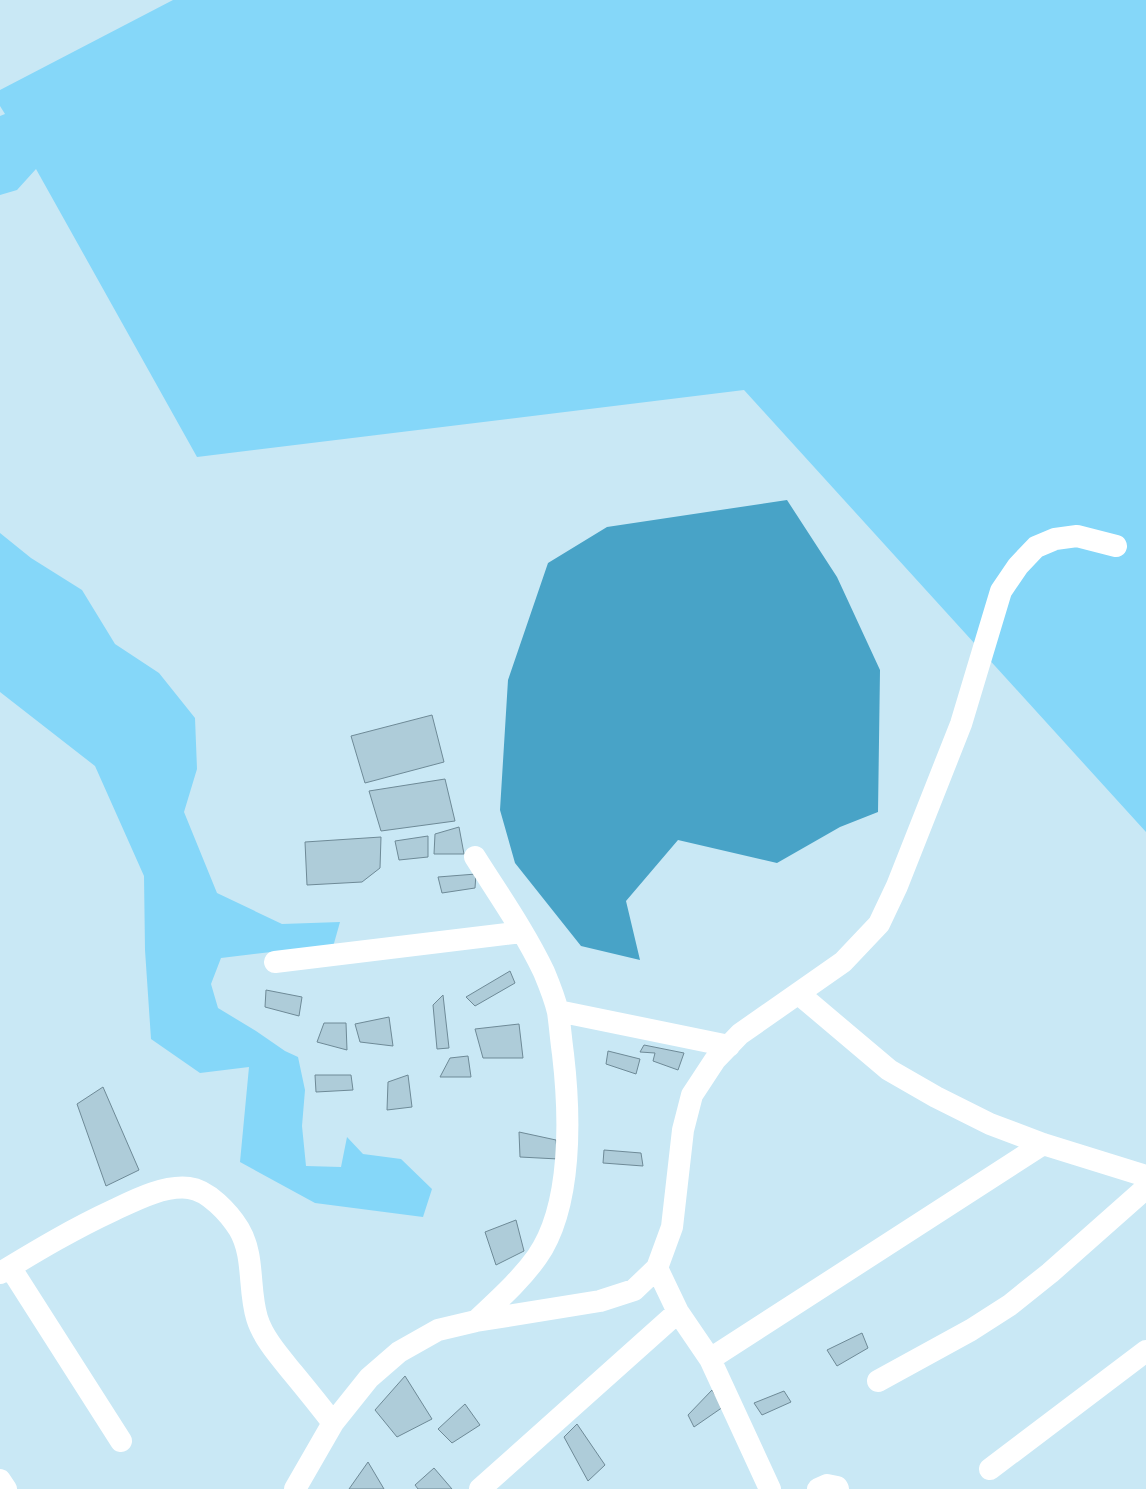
<svg xmlns="http://www.w3.org/2000/svg" width="1146" height="1489" font-family="Literata,serif">
<style>
.green{fill:#85d7f9}
.water{fill:#48a3c7}
.building{fill:#aeccd9;stroke:#6e8a97}
.lines{fill:none;stroke-linecap:round;stroke-linejoin:round}
.minor{stroke:#fff;stroke-width:22}
</style>
<rect width="100%" height="100%" fill="#c9e8f5"/>
<!-- green -->
<path class="green" d="M173,0H1146V832L744,390L197,457L36,169L17,190L0,195V116L5,114L0,106V90Z
M0,533L31,558L82,590L115,644L159,673L195,718L197,769L184,812L217,893L282,924L340,922L331,954L271,952L221,958L211,984L218,1008L256,1031L285,1051L298,1057L305,1090L302,1126L306,1166L341,1167L347,1137L363,1154L401,1159L432,1189L423,1217L315,1203L240,1162L249,1067L200,1073L151,1039L145,950L144,876L95,766L0,692Z"/>
<!-- water -->
<path class="water" d="M787,500L837,577L880,670L878,812L840,827L777,863L678,840L626,901L640,960L581,946L515,863L500,810L508,680L548,563L607,527Z"/>
<!-- building -->
<path class="building" d="M432,715L444,762L365,783L351,736Z
M445,779L455,821L381,831L369,791Z
M459,827L464,854H434L435,834Z
M428,836V857L399,860L395,841Z
M381,837L380,868L362,882L307,885L305,842Z
M476,874L475,888L442,893L438,877Z
M510,971L515,983L475,1006L466,997Z
M266,990L302,997L299,1016L265,1007Z
M443,995L449,1048L437,1049L433,1005Z
M389,1017L393,1046L360,1042L355,1024Z
M324,1023H346L347,1050L317,1042Z
M519,1024L523,1058H483L475,1029Z
M644,1045L684,1053L678,1070L653,1061L655,1053L640,1052Z
M608,1051L640,1059L636,1074L606,1064Z
M468,1056L471,1077H440L450,1058Z
M315,1075H351L353,1090L316,1092Z
M408,1075L412,1107L387,1110L388,1082Z
M103,1087L139,1170L106,1186L77,1104Z
M519,1132L556,1140L558,1159L520,1157Z
M604,1150L641,1153L643,1166L603,1163Z
M516,1220L524,1251L496,1265L485,1232Z
M862,1333L868,1348L837,1366L827,1350Z
M405,1376L432,1419L397,1437L375,1410Z
M712,1390L723,1407L694,1427L688,1415Z
M784,1391L791,1402L762,1415L754,1403Z
M465,1404L480,1425L452,1443L438,1429Z
M577,1424L605,1465L588,1481L564,1437Z
M368,1462L384,1489H349Z
M434,1468L452,1489H418L415,1485Z"/>
<g class="lines">
<!-- minor -->
<path class="minor" d="M475,857C499,895 525,932 544,972C549,984 555,999 558,1012C560,1026 561,1040 563,1054C570,1114 573,1206 537,1257C520,1281 497,1301 476,1321
M275,962L522,932
M799,994L889,1070L936,1097L990,1124L1043,1144L1146,1176
M558,1011L729,1046
M10,1267L121,1441
M657,1268L678,1312L710,1359L770,1489
M0,1273C38,1250 73,1229 114,1210C135,1200 164,1185 189,1188C208,1190 229,1213 239,1229C255,1256 248,1289 257,1318C263,1338 280,1357 293,1373C307,1390 320,1406 333,1423
M710,1359L1043,1144
M878,1381L971,1330L1010,1305L1050,1273L1146,1188
M990,1469L1146,1351
M0,1480L6,1489
M295,1489L333,1423L369,1378L399,1352L438,1330L476,1321L600,1301L634,1290L657,1268L672,1227L683,1130L692,1095L715,1060L740,1034L843,962L879,924L897,886L961,724L1001,591L1018,566L1036,547L1055,539L1077,536L1116,546
M480,1489L678,1312
M818,1489L827,1485L837,1487L838,1489"/>
</g>
</svg>
